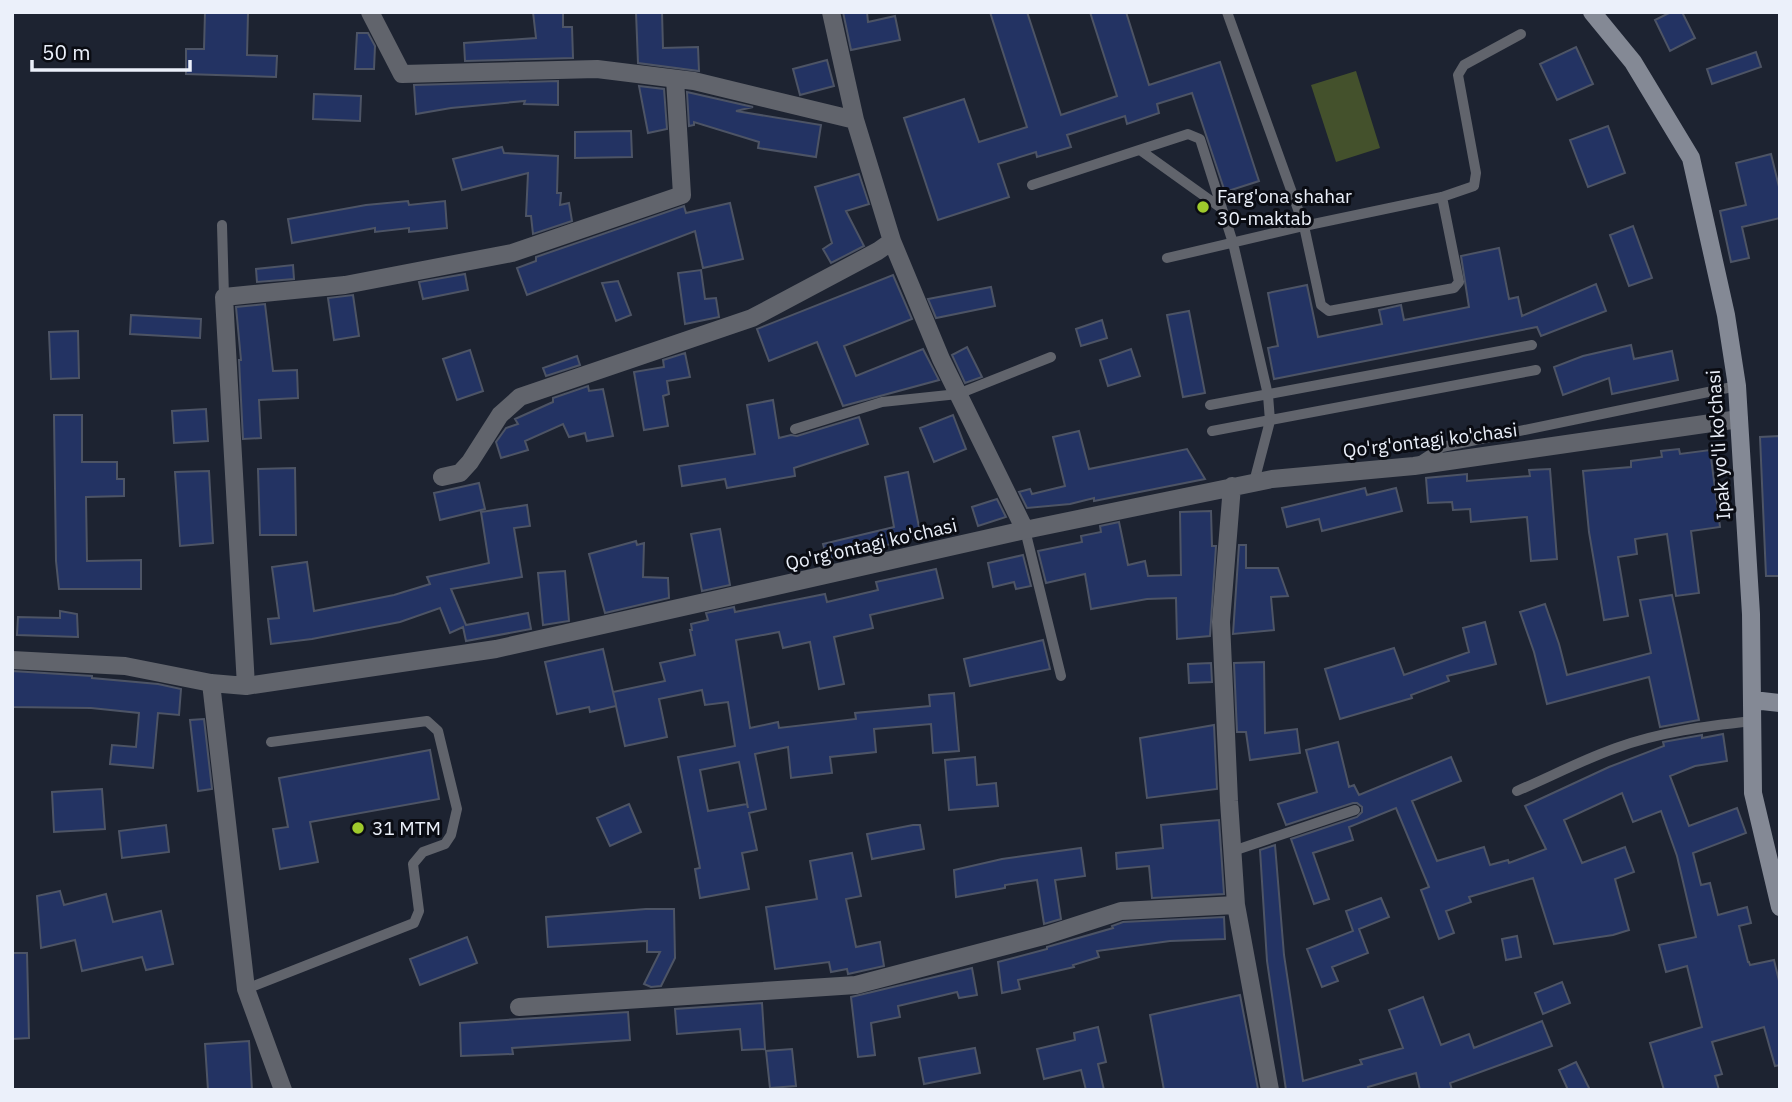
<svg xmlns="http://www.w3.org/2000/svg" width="1792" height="1102" font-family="'IBM Plex Sans',sans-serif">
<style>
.green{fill:#44512c}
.building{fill:#233363;stroke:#4d5465;stroke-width:2;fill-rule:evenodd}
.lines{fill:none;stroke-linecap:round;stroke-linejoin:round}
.lane{stroke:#61646c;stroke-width:10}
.street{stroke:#61646c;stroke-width:18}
.secondary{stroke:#848995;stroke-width:18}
.poi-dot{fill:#9fca2c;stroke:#0a0c13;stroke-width:2.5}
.labels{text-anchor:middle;stroke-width:6;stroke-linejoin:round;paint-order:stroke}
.poi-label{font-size:19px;fill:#ebf0fa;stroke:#0a0c13;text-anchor:start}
.street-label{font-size:19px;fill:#ebf0fa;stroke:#0a0c13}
</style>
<rect width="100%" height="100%" fill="#1d2331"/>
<!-- green -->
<path class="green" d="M1356,71L1380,148L1336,162L1311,85Z"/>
<!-- building -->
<path class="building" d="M205,12L248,13L247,55L277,56L276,77L186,74V49H204Z
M533,12H563V27H572L573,58L465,61L464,43L536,38Z
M636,12H662L663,48L698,47L699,71L638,63Z
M843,12H867L868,22L895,16L900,40L851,50Z
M990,12H1027L1061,115L1117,96L1090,12H1126L1149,85L1220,62L1259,181L1225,192L1192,93L1157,104L1159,113L1127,124L1125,116L1067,135L1071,147L1037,157L1036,152L998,164L1009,197L938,220L904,118L964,99L979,142L1027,127Z
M1671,12H1682L1695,38L1670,51L1655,20Z
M357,33H368L375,46L374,69H355Z
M1576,47L1593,84L1557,100L1540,64Z
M1756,52L1761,67L1712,84L1707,69Z
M827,60L834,86L800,95L793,69Z
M558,81V105L524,104L525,101L451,108L416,114L414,85Z
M639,86L664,89L667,129L648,133Z
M687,92L753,107L736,111L821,125L816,157L758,148L759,142L694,122V125L689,126Z
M314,94L361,96L360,121L313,119Z
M1608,126L1625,173L1588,187L1570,140Z
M631,131L632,157L575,158V132Z
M502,147L504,153L558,156L557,193H561L560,205L569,203L572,221L533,234L531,216H526L528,173L462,190L453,159Z
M1771,154L1780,191V218L1742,227L1749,258L1731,262L1720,211L1746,205L1736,163Z
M859,174L869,204L846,211L864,246L831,263L823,249L832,243L815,187Z
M408,201L409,205L445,201L447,228L409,232V228L375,232V228L292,243L288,219L366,205Z
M730,203L743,259L703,268L695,231L527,295L517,268L536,261V257L684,206L686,213Z
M1633,226L1652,278L1629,286L1610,235Z
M1499,248L1509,299L1518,297L1522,316L1596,284L1606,311L1541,336L1537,327L1274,379L1268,348L1278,346L1268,293L1307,285L1318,337L1382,324L1379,310L1401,305L1404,320L1469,307L1461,256Z
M293,265L294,279L257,282L256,269Z
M701,270L705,299L716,298L719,317L685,324L678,273Z
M465,274L468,290L423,299L419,282Z
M893,275L912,319L844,346L856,376L923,349L939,380L843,406L817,342L769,361L757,329Z
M618,281L631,315L616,321L602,283Z
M991,287L995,306L936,318L928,299Z
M353,295L359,336L334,340L328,298Z
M265,304L273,371L297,370L298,398L259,400L261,438L243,439L239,360H241L236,307Z
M1189,311L1205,393L1183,397L1167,315Z
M131,315L201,319L200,338L130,334Z
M1102,320L1107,338L1081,346L1076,329Z
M78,331L79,378L51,379L49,332Z
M1631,345L1634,359L1672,351L1678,380L1612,394L1609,378L1563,395L1554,367L1583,356Z
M967,347L982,377L965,383L952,355Z
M1131,349L1140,376L1108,386L1100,360Z
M470,350L483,391L457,400L443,359Z
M685,353L690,377L667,381L669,394L663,396L668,426L644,430L634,372L664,367L663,360Z
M577,356L580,365L546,376L543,368Z
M588,386L589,391L603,389L613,436L587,441L585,433L569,437L563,424L525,441L528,450L501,458L496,442L506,428L518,424L515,419L553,402V398Z
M773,400L779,438L791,435L797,436L859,417L868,444L794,468L795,476L727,488L725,479L682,486L679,466L755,454L747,405Z
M206,409L208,441L174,443L172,411Z
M54,415H82V462H117V479H124V496L86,497L87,561L141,560V589H59L56,561Z
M953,415L966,449L934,462L920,428Z
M1079,431L1089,469L1187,449L1205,479L1094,501V498L1070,504L1027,508L1019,492L1030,489L1032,494L1065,486L1053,437Z
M1780,436V576H1766L1760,437Z
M1679,449L1680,454L1710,450L1720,527L1691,531L1699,593L1676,596L1667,534L1635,539L1637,554L1618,557L1628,616L1604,620L1589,532L1583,471L1631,467V461L1662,457L1661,451Z
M295,468L296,535H260L258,469Z
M1550,469L1557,559L1531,561L1527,517L1471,522L1470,509L1453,510L1452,502L1428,503L1426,478L1467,474V481L1530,476L1529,470Z
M209,471L213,543L180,546L175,472Z
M908,472L921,537L827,559L823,544L894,527L885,477Z
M479,483L485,509L440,520L434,493Z
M1365,488L1367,495L1396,488L1402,511L1322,531L1319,519L1287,527L1282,508Z
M997,499L1006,517L978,526L972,507Z
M527,505L530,526L514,528L522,577L451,589L466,625L528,613L531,629L466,641L463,627L450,633L440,608L400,622L312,639L271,644L268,619L279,618L272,567L307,562L314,611L394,595L430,584L427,577L489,563L481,512Z
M1211,511L1212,546H1216L1210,636L1177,639L1176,598L1147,599L1091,609L1085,574L1046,583L1038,551L1082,542L1081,536L1101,532L1100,526L1119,522L1128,565L1145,561L1148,576L1181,575L1180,512Z
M720,529L730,585L702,591L691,534Z
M636,541L637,545L644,543L643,577L668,578L669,598L605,613L589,554Z
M1239,545H1246V568H1278L1288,596L1271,597L1274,630L1233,634Z
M1023,555L1031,586L1016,589L1014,582L993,587L988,563Z
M936,569L943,598L870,615L873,628L834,637L844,684L819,689L810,642L783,648L779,632L736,640L750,728L778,722L779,728L856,719L855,713L930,706L929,695L954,693L959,751L933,753L931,724L874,729L876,752L830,757L832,773L791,778L788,747L755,754L766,809L749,813L757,850L742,853L749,889L700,898L695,869L700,868L678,757L735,746L728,702L705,705L702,690L659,699L667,737L625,746L616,706L590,712L589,707L557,714L545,662L603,649L616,705L613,692L665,681L660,663L695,655L690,630H692L691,624L708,620L706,613L734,607L735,612L825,594L827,602L878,590L876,582ZM739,762L748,808L747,804L708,811L700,770Z
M565,571L569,621L543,625L538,573Z
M1672,595L1699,720L1660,727L1649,677L1547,704L1534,652L1520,612L1545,604L1559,644L1567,675L1651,653L1640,600Z
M60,611L77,614L78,637L17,635L18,617L60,618Z
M1485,622L1496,664L1447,676L1449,681L1411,695L1412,698L1340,719L1325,669L1394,648L1404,675L1469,652L1463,628Z
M1043,640L1050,669L970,686L964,659Z
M1264,662L1265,733L1297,729L1300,753L1250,760L1246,732H1237L1234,663Z
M1211,663L1212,682L1189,683L1188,664Z
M12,671L92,676V678L158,684L181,689L179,715L158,713L153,768L110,764L112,745L136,747L139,713L91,708L12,707Z
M204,719L212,789L198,791L190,720Z
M1214,725L1217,789L1147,798L1140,738Z
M1723,734L1727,761L1695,766L1670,776L1689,826L1737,808L1746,833L1693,853L1701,885L1710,883L1718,915L1747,907L1751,923L1739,926L1748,962H1749L1750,965L1774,960L1780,985V1065L1775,1066L1764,1027L1712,1042L1722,1074L1715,1076L1719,1090H1664L1650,1043L1702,1027L1687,966L1666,972L1659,945L1696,937L1677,856L1661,811L1633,822L1622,793L1564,820L1582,863L1625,847L1634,872L1615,879L1629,930L1613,935L1554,944L1533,878L1469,897L1471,902L1446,911L1454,933L1439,939L1421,890L1429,887L1396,808L1349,827L1353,840L1313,853L1329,899L1314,904L1291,839L1357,817L1362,812V807L1357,803H1353L1286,825L1278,804L1317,792L1306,750L1338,742L1349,787L1354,785L1359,795L1451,757L1461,781L1412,801L1437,861L1484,847L1490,865L1508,860L1509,863L1546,849L1525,806L1609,767L1664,746L1663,742L1702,735V738Z
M430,750L439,799L310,822L318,862L280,869L273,829L288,827L279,778Z
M975,757L977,785L996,783L998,806L949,810L945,760Z
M102,789L105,829L54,832L52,792Z
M629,804L641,832L610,846L597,818Z
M1219,820L1224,894L1152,898L1149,866L1117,869L1116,853L1163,848L1161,825Z
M166,825L169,852L122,858L119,831Z
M913,825H920L924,849L872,859L867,834Z
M1275,845L1284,955L1303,1081L1362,1064L1360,1060L1403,1048L1389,1010L1423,997L1441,1045L1469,1034L1474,1048L1542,1021L1552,1046L1450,1083L1452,1090H1420L1416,1073L1368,1087L1369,1090H1286L1267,961L1260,850Z
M1081,848L1085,876L1055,880L1061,919L1044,924L1037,880L1005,885V888L956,897L954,870L1002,859Z
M852,853L861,896L846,899L856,947L880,942L884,966L848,974L847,969L831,972L829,962L775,969L766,907L817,899L810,861Z
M60,891L64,905L106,894L113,922L161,911L173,964L146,970L142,957L82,971L75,940L41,948L37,896Z
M1381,898L1389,917L1359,929L1368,953L1332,967L1338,981L1322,987L1307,949L1353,931L1346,911Z
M646,909H674L675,958L661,986L651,987L644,984L660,952H647V941L548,947L546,917Z
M1224,917L1225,939L1170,941L1097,951L1099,957L1073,965L1074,967L1018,980L1020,989L1002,993L998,962L1047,949V947L1113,928L1112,926L1123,922Z
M1517,936L1521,957L1506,960L1502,939Z
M467,937L477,963L420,985L410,959Z
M12,953H27L29,1038L12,1039Z
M972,968L977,995L959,998L957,992L898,1006L900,1017L871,1023L875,1055L858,1057L851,997Z
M1562,982L1570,1003L1543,1014L1535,993Z
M1240,995L1258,1089L1164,1090L1150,1015Z
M762,1003L765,1049L742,1050L740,1029L677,1034L675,1009Z
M628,1012L630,1040L512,1048L513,1054L461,1056L460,1023Z
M1098,1027L1106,1062L1098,1064L1104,1090H1086L1081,1070L1044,1079L1037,1049L1075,1040L1074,1033Z
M249,1041L252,1090H208L205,1044Z
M975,1048L980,1073L924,1084L919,1058Z
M792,1049L796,1086L770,1088L766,1051Z
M1576,1062L1590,1090H1568L1559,1070Z"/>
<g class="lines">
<!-- lane -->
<path class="lane" d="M1227,12L1304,226L1321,305L1329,311L1454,288L1459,282L1442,197
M1140,150L1221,208
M1032,185L1188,134L1200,139L1233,243L1268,395L1270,421L1254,482
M222,225L224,297
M1167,258L1304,226L1442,197L1474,186L1476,173L1458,75L1464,65L1521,34
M1210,405L1532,345
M795,429L882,402L958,394L1051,357
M1212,431L1536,370
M1419,462L1442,447L1737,386
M1025,530L1061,676
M1517,791C1550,777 1582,760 1616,748C1659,732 1707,726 1752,721
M1233,851L1355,810
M246,989L414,923L419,911L413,864L423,852L445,844L451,835L457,809L438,731L427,721L271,742"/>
<!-- street -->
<path class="street" d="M370,12L402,74L597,69L694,81L855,120
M831,12L855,120L892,241L941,359L1025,530
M442,477L460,473L470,462L500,415L520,397L752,318L878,251L892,241
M1232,486L1221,622L1229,801L1236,905L1270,1090
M12,660L125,666L211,683L246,686L496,649L1025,530L1272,479L1414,466L1739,419
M211,683L246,989L283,1090
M246,686L224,297L345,285L512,253L682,195L675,79
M519,1007L856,985L1047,935L1121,911L1236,905"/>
<!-- secondary -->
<path class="secondary" d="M1592,12L1633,62L1691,158L1726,315L1737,386L1751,614L1753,793L1780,907
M1753,700L1780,703"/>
</g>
<!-- markers -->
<g class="poi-dot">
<circle cx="1203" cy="207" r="7"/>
<circle cx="358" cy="828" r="7"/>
</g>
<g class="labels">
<!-- poi labels -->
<g class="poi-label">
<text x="1217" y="203">Farg'ona shahar<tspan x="1217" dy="22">30-maktab</tspan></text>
<text x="372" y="835">31 MTM</text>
</g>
<!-- street labels -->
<g class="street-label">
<text transform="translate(1430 440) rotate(-7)" y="7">Qo'rg'ontagi ko'chasi</text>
<text transform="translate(1718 445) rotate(-94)" y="7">Ipak yo'li ko'chasi</text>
<text transform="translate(871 544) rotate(-13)" y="7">Qo'rg'ontagi ko'chasi</text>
</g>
</g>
<!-- border -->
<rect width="1792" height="1102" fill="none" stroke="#ebf0fa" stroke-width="28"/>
<!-- scale -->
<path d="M32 60v10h158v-10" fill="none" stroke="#ebf0fa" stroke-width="3.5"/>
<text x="42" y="60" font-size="21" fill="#ebf0fa" stroke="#0a0c13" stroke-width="5" paint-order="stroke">50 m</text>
</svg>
